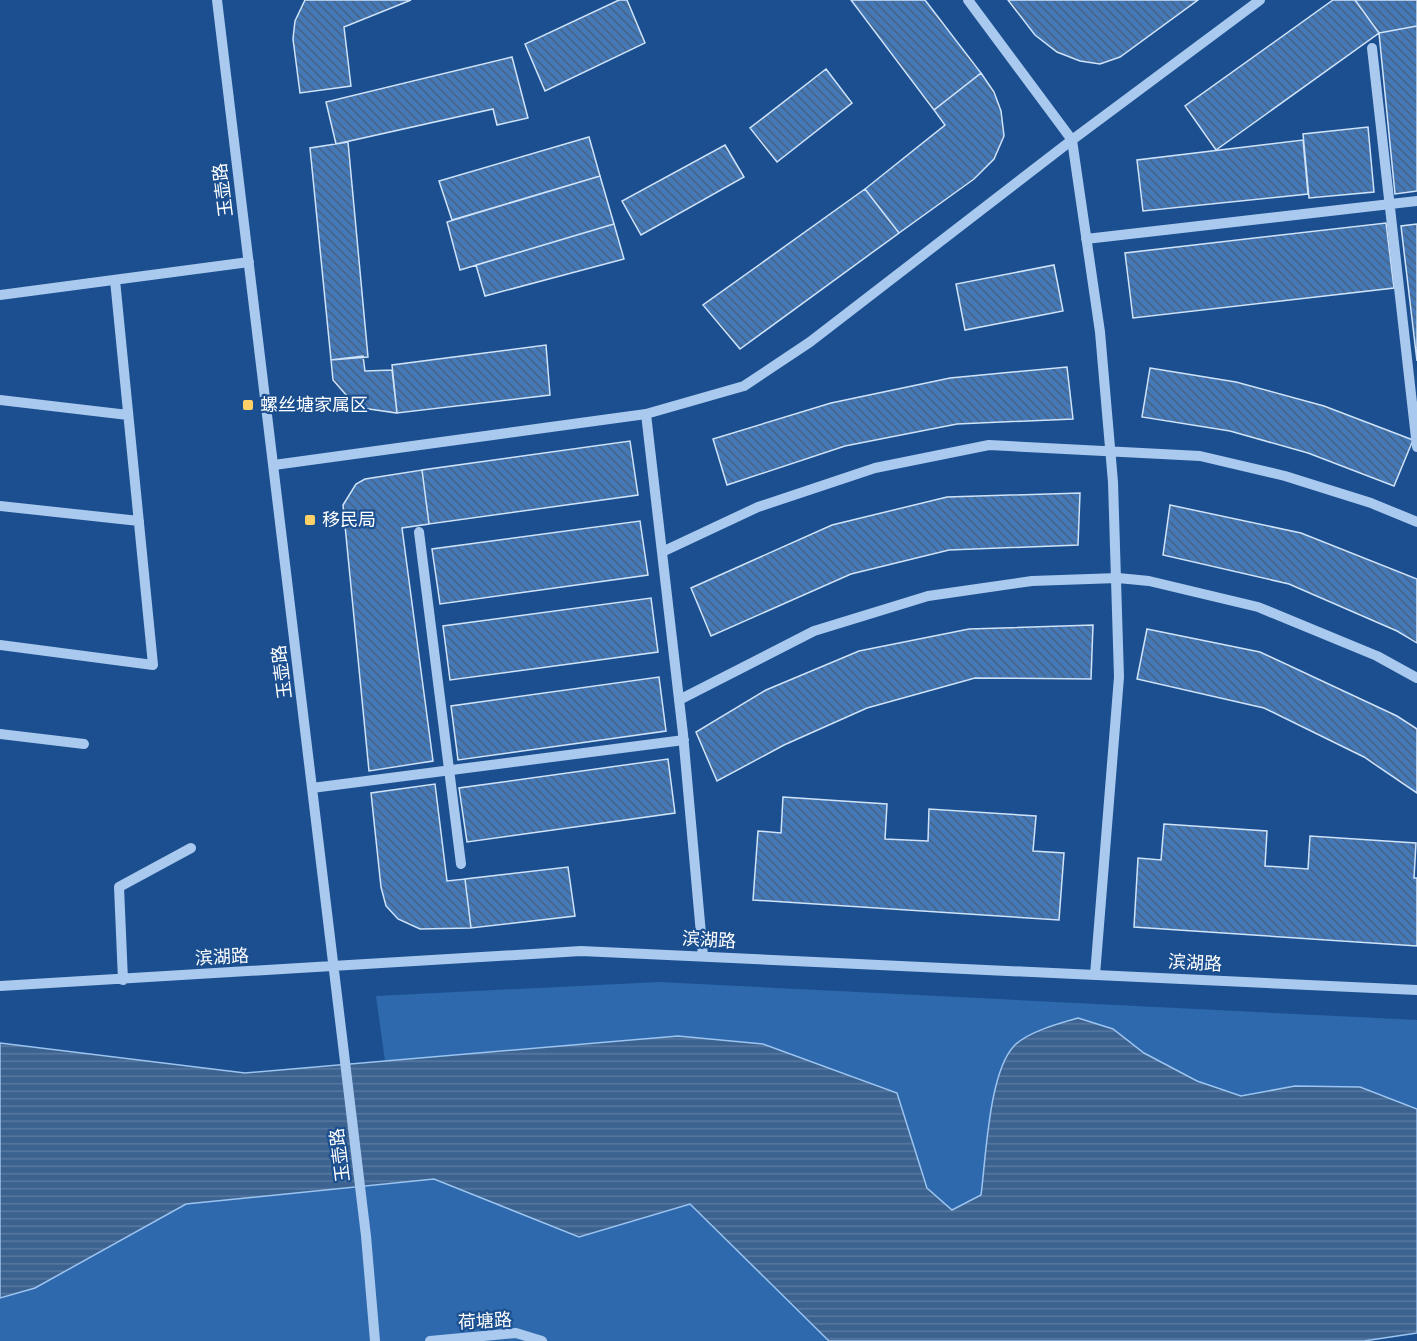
<svg xmlns="http://www.w3.org/2000/svg" width="1417" height="1341" font-family="'Nunito Sans','Noto Sans SC',sans-serif">
<style>
.park{fill:#2e69ad}
.water{fill:url(#water-rules);stroke:#9cc4f0;stroke-width:1.5}
.building{fill:url(#building-back-hatch);stroke:#cfe3fa;stroke-width:1.5}
.lines{fill:none;stroke-linecap:round;stroke-linejoin:round}
.minor{stroke:#a9c9ee;stroke-width:10}
.poi-dot{fill:#ffd166;stroke:#1b4f8f;stroke-width:2}
.labels{text-anchor:middle;stroke-width:4.5;stroke-linejoin:round;paint-order:stroke}
.street-label{font-size:18px;fill:#fff;stroke:#1b4f8f}
.poi-label{font-size:18px;fill:#fff;stroke:#1b4f8f;text-anchor:start}
</style>
<defs>
<pattern id="water-rules" width="6" height="5" patternUnits="userSpaceOnUse" patternTransform="scale(1.5)"><rect width="6" height="5" fill="#3c6290"/><path d="M0 2.5h6" fill="none" stroke="#597aa1"/></pattern>
<pattern id="building-back-hatch" width="6" height="6" patternUnits="userSpaceOnUse" patternTransform="scale(1.5)"><rect width="6" height="6" fill="#4478b7"/><path d="M-1 5l2 2M0 0l6 6M5-1l2 2" fill="none" stroke="#486282"/></pattern>
</defs>
<rect width="100%" height="100%" fill="#1b4f8f"/>
<!-- park -->
<path class="park" d="M659,982L1417,1020V1109L1360,1087L1295,1086L1241,1096L1197,1081L1144,1053L1113,1029L991,1115L981,1195L952,1210L928,1188L896,1093L763,1044L678,1036L385,1061L376,996Z
M434,1179L579,1237L690,1204L829,1341H0V1298L35,1288L186,1204Z"/>
<!-- water -->
<path class="water" d="M1078,1018L1113,1029L1144,1053L1197,1081L1241,1096L1295,1086L1360,1087L1417,1109V1333L1364,1341H829L690,1204L579,1237L434,1179L186,1204L35,1288L0,1298V1043L245,1073L678,1036L763,1044L897,1093L927,1188L952,1210L981,1195C986,1157 989,1072 1014,1046C1027,1032 1060,1023 1078,1018Z"/>
<!-- building -->
<path class="building" d="M305,0H411L344,27L351,86L300,93L293,39L295,21Z
M619,0H627L645,43L545,91L525,44Z
M851,0H925L981,73L934,110Z
M1008,0H1198L1120,57L1100,64L1080,61L1057,52L1035,35Z
M1333,0H1355L1379,33L1216,150L1185,106Z
M1355,0H1417V26L1379,33Z
M1417,26V191L1395,194L1379,33Z
M512,57L528,118L497,125L493,109L336,144L326,102Z
M826,69L852,103L777,162L750,128Z
M981,73L994,92L1001,111L1004,136L994,159L974,179L899,233L865,189L945,125L934,110Z
M1368,127L1374,192L1309,198L1303,134Z
M589,137L600,176L452,220L439,181Z
M1303,140L1308,194L1143,211L1137,160Z
M348,142L368,357L331,360L310,148Z
M725,145L744,177L641,235L622,201Z
M600,176L614,224L460,270L447,222Z
M865,189L899,233L740,349L703,305Z
M1386,223L1394,288L1133,318L1125,253Z
M614,224L624,259L485,296L476,265Z
M1417,224V361L1401,226Z
M1054,265L1063,311L965,330L956,284Z
M546,345L550,395L397,413L392,365Z
M363,356L365,371L392,370L397,413L362,408L347,396L333,380L331,360Z
M1067,367L1073,419L957,424L845,446L727,485L713,439L831,403L950,378Z
M1150,368L1236,382L1324,406L1413,440L1394,486L1308,453L1230,431L1142,417Z
M630,441L638,495L429,524L422,470Z
M422,470L429,524L402,528L433,761L369,771L343,505L356,484L365,479Z
M1080,493L1078,545L949,550L851,574L711,636L691,588L832,525L947,497Z
M1170,505L1301,533L1417,579V643L1397,631L1289,584L1163,555Z
M640,521L648,575L440,604L432,549Z
M651,598L658,652L450,680L443,626Z
M1093,625L1091,679L975,678L867,708L784,745L717,781L696,732L766,690L859,651L969,629Z
M1147,629L1260,652L1397,716L1417,729V793L1364,757L1264,708L1137,679Z
M659,677L666,731L458,760L451,706Z
M668,759L675,813L467,842L459,788Z
M435,784L447,881L465,879L471,928L420,929L398,919L386,906L381,887L371,793Z
M783,797L887,804L885,839L928,841L929,809L1036,816L1033,851L1064,853L1059,920L753,900L758,831L781,833Z
M1164,824L1267,831L1265,866L1308,869L1310,836L1416,843L1414,878H1417V946L1134,927L1138,858L1161,860Z
M568,867L575,916L471,928L465,879Z"/>
<g class="lines">
<!-- minor -->
<path class="minor" d="M217,0L366,1236L375,1341
M968,0L1072,140L1100,332L1113,482L1119,677L1095,975
M1372,48L1417,447
M1086,239L1417,201
M0,295L249,262
M0,400L128,415
M646,414L683,734L703,956
M274,465L646,414L744,386L810,342L1072,140L1260,0
M0,506L139,521
M419,532L461,864
M662,552L758,507L875,468L989,445L1200,456L1285,476L1371,503L1417,522
M0,645L153,665L115,280
M679,700L814,631L928,596L1032,581L1118,578L1149,581L1258,607L1377,656L1417,678
M0,734L84,744
M312,788L684,740
M123,980L119,887L191,848
M0,986L581,951L1417,990
M430,1341L516,1333L542,1341"/>
</g>
<!-- markers -->
<g class="poi-dot">
<rect x="242" y="399" width="12" height="12" rx="3"/>
<rect x="304" y="514" width="12" height="12" rx="3"/>
</g>
<g class="labels">
<!-- street labels -->
<g class="street-label">
<text transform="translate(223 190) rotate(-97)" y="6">玉壶路</text>
<text transform="translate(282 672) rotate(-97)" y="6">玉壶路</text>
<text transform="translate(709 940) rotate(3)" y="6">滨湖路</text>
<text transform="translate(222 957) rotate(-3)" y="6">滨湖路</text>
<text transform="translate(1195 963) rotate(3)" y="6">滨湖路</text>
<text transform="translate(340 1155) rotate(-97)" y="6">玉壶路</text>
<text transform="translate(485 1321) rotate(-3)" y="6">荷塘路</text>
</g>
<!-- poi labels -->
<g class="poi-label">
<text x="260" y="411">螺丝塘家属区</text>
<text x="322" y="526">移民局</text>
</g>
</g>
</svg>
